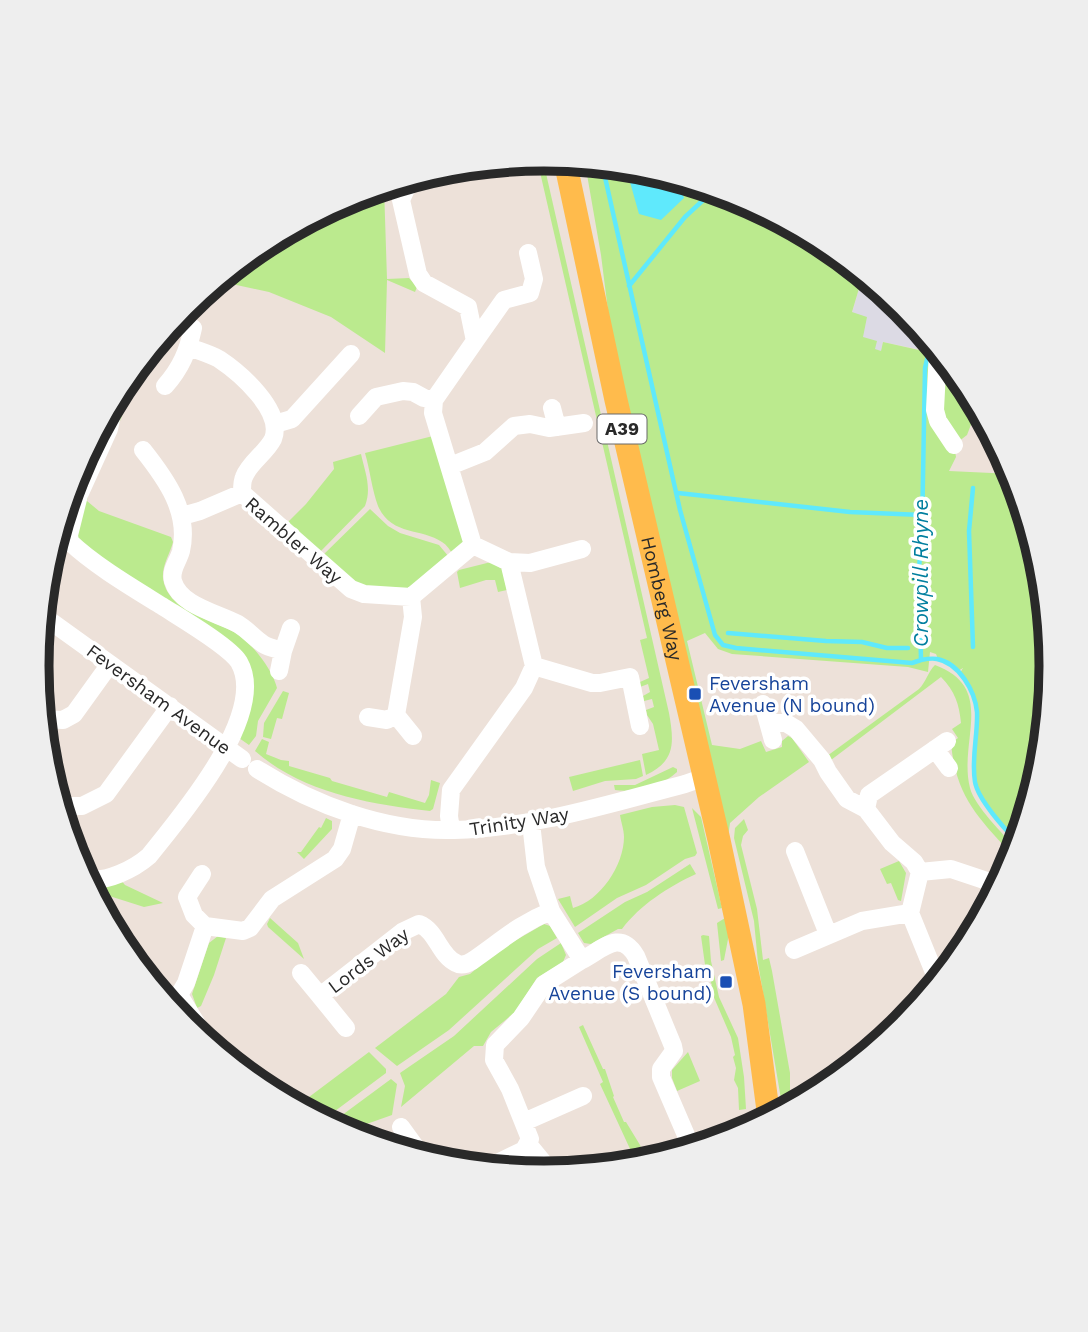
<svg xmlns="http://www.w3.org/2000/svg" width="1088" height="1332" font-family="'Work Sans',sans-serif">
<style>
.industrial{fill:#dcdae4}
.green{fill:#bbea8e}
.water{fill:#5fe9fc}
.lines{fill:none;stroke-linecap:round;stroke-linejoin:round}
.stream{stroke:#5fe9fc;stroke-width:4.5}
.minor{stroke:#fff;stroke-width:18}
.major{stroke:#ffbb4c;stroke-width:23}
.transit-dot{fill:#1a4fb4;stroke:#fff;stroke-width:2.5}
.labels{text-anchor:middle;stroke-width:7;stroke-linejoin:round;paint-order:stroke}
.shield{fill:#fff;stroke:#696969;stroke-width:2}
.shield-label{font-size:18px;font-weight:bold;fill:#292929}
.street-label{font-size:19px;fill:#292929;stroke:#fff}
.transit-label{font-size:19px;fill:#164399;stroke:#fff;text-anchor:start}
.water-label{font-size:21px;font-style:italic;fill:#017f9f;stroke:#fff}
.rim{fill:none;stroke:#292929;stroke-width:9}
</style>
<rect width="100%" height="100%" fill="#ede1d9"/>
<!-- industrial -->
<path class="industrial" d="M863,275L903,308L922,331L917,349L883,342L881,351L875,350L862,337L852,313Z"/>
<!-- green -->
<path class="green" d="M537,159H543L545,169L669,713C674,742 676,761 646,775L642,754L659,750L653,724L647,715L646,710L654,707L652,699L644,701L643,696L650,692L648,684L640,687V682L649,678L640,640L647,638Z
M585,163L643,169L738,198L826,244L863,275L852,312L867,317L863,337L877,341L875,349L881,351L883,342L928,352L931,342L966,385L977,409L967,435L954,445L956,457L949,471L1013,474L1042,567L1051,666L1041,765L1018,843C1006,830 984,806 978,790C967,762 982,731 975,702C972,692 966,682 960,673L963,668L958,671L938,659L936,654L930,652L928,672L908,667L732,654L718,649L705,633L687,641L712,745L740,749L761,741L766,752L782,747V741L788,736L792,738L809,762L759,797L730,823L728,837L615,366L601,255Z
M384,187L387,279L409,278L417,287L415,292L387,280L385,353L331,317L269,292L218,281L263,244L350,197Z
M128,377L122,416L109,448L91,476L87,501L99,511L171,537L173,542C170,554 162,565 163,578C166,610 212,620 234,632C251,641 273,670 277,688L258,721L256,736L249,745L239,738C243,720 255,676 245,659C242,655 237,651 233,647L82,546L76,538L75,531L89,476L110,437L121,387Z
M433,436L464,543L453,555C450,550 447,545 442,542C422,528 391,536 378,506C372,490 370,470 365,453Z
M361,454C365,472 372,488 365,506L320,552L286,524L306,504L334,469L333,462Z
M370,509L388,526L400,533L439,545L449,557L408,588L362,587L322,556Z
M491,562L502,569L507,590L498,592L495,580H486L460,588L457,572L459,570Z
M935,665C997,688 958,741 970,788C975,807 1003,833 1016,849L1014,857C979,818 956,798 951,743L958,738L952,729L961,723C959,704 955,691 941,677L831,760L827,756L919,689C926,682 929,670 935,665Z
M283,691L289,693L282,719L277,718L271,739L263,737L264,723Z
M262,739L269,742L266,754L281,760L289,761V766L330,778L332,781L387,797L389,792L425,803L429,795L431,780L440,783L433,809L430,811C369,804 303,793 255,751Z
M640,760L643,776L636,779L605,781L573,791L569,777Z
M673,767L677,769V772C662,786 636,793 615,790L614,785H635Z
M675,805L684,807L697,853L695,856L685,859L646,885L617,898L575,927L558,899L570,896L573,908C600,901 624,865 624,837C624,830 621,822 620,815L652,807Z
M692,808L701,817L722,908L718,909Z
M326,818L332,821V829L304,859L297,852H301L319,827L321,828Z
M744,819L748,830L743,836L741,845L757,909L763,960L769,958L772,971L790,1073V1101L788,1102V1108L783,1111L758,963L754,921L734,838L735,828Z
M899,861L906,873L901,901L898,900L891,883L887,884L880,869Z
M690,864L696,874C668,887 640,905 622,929H618L591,944L584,943L578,933L625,902L647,892Z
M119,878L125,885L163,903L144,907L100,893V887Z
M270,918L298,943L304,959L268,927L267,924Z
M725,918L729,934L724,960L721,961L717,923Z
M544,924L550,926L557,938L538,949L449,1030L397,1066L375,1048L446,994L459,977L470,974L499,950Z
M703,935L709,936L711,961L719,997L738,1038L744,1077L746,1109L739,1110L738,1088L734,1080L736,1068L733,1057L735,1055L731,1037L709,986L712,985L706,972L701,936Z
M218,936L226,938L214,975L201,1006L197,1008L192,994L209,943Z
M561,943L566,955L563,962L537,978L515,1012L491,1032L483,1046H474L401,1107L405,1086L400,1073L454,1036L537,959Z
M583,1025L603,1069H605L614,1096L613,1097L624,1122H626L640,1145L647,1162L637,1164L600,1084L603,1082L579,1027Z
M369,1052L386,1069V1073L323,1120L304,1110L314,1104L309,1097Z
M688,1052L700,1081L677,1091L672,1078V1070Z
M391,1079L397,1084L392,1115L344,1132L330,1124Z"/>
<!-- water -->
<path class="water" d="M632,172L681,190L684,198L661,220L639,214L628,175Z"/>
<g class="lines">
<!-- stream -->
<path class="stream" d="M602,164L680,510L715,635L723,645L736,648L912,663L921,660
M629,286L685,217L714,190
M931,342L925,368L922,532L919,568L921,660C926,659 932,658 937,659C959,663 975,691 977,712C978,735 971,758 975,782C978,800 1005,829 1018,843
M973,488L969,531L973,647
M678,493L850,512L922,515
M728,633L826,641L862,642L887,648H908"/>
<!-- minor -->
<path class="minor" d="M418,177L406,189L401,200L418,274L424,283L468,307L475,341L434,400L433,413L473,545L509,562L534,666L524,688L451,790L449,816L451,830
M415,181L473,168L478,165
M475,341L504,300L530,293L534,279L528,253
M189,347C199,351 210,354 219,359C240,373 284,411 273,439C266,453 249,463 244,477C242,481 242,488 242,493
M938,351L935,410L938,421L954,445
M165,386C181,368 188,351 193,328
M552,408L557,427
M359,416L376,397L403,391L413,392L424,398L434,400
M275,424L292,419L351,354
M143,450C166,479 190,512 181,551C178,562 170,570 173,581C180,606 218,613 238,624C248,630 254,638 263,644C269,648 277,649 283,651L291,628
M450,466L485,452L514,426L530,424L549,428L584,423
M242,493L351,589L364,594L411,597L473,545
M182,516L200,511L242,493
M509,562L530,563L582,549
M42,615L242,759
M534,666L592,683H600L630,677L640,726
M279,671L283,651
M763,704L773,740
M396,715L413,736
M368,717L387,720L396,715L413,617L411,597
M42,719L63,720L74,714L110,664
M769,723H786L796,729L822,760L828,772L847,799L866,809L892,843L914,862L920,872L910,913L938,982
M935,749L949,768
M257,769C314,805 385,832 454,830C533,828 609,804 685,784L705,777
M59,806H82L106,794L170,706
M866,809L869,795L947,741
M531,823L536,867L551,911L582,960C603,949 620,929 636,956L673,1046L674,1051L661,1069V1077L692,1149
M795,851L828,934
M920,872L951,869L999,885
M202,874L187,897L194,915L205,926
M86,879C106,883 134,869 149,856C180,817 269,714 239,662C229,646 179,617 162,606C133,588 94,565 70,542L69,535L79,495L109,429L116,396
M794,950L862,921L910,913
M301,973L320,996L402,932L419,924C437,931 439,955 456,963C461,966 467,964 472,961C500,942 517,925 551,911
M179,995L186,983L205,926L243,931L250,928L272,899L335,859L342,849L352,814
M179,995L209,1044
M320,996L346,1028
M810,1091L821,1090
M524,1122L583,1096
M401,1127L422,1156
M528,1144L542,1161L548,1173
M487,1168L524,1150L530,1139L510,1089L494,1060L495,1045L521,1018L544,984L582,960"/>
<!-- major -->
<path class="major" id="s1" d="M565,161L616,400L719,840L754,1004L769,1118"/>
</g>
<!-- markers -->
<g class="transit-dot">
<rect x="688" y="687" width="14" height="14" rx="3.5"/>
<rect x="719" y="975" width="14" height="14" rx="3.5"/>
</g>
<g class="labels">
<!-- shield labels -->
<rect class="shield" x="597.5" y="414.5" width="49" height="29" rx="5"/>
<g class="shield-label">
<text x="622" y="435">A39</text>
</g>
<!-- street labels -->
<g class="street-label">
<text transform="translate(294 540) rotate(41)" y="7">Rambler Way</text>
<text dy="7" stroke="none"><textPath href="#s1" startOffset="448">Homberg Way</textPath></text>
<text transform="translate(159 699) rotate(36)" y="7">Feversham Avenue</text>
<text transform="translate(519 821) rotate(-9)" y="7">Trinity Way</text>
<text transform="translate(368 960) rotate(-37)" y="7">Lords Way</text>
</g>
<!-- transit labels -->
<g class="transit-label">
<text x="709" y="690">Feversham<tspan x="709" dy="22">Avenue (N bound)</tspan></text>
<text x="712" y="978" text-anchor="end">Feversham<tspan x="712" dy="22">Avenue (S bound)</tspan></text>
</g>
<!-- water labels -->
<g class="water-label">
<text transform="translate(921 573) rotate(-90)" y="7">Crowpill Rhyne</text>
</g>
</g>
<!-- crop -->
<path d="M0 0H1088V1332H0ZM49 666a495 495 0 1 1 990 0a495 495 0 1 1-990 0Z" fill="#eee" fill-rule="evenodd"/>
<path class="rim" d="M49 666a495 495 0 1 1 990 0a495 495 0 1 1-990 0Z"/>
</svg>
